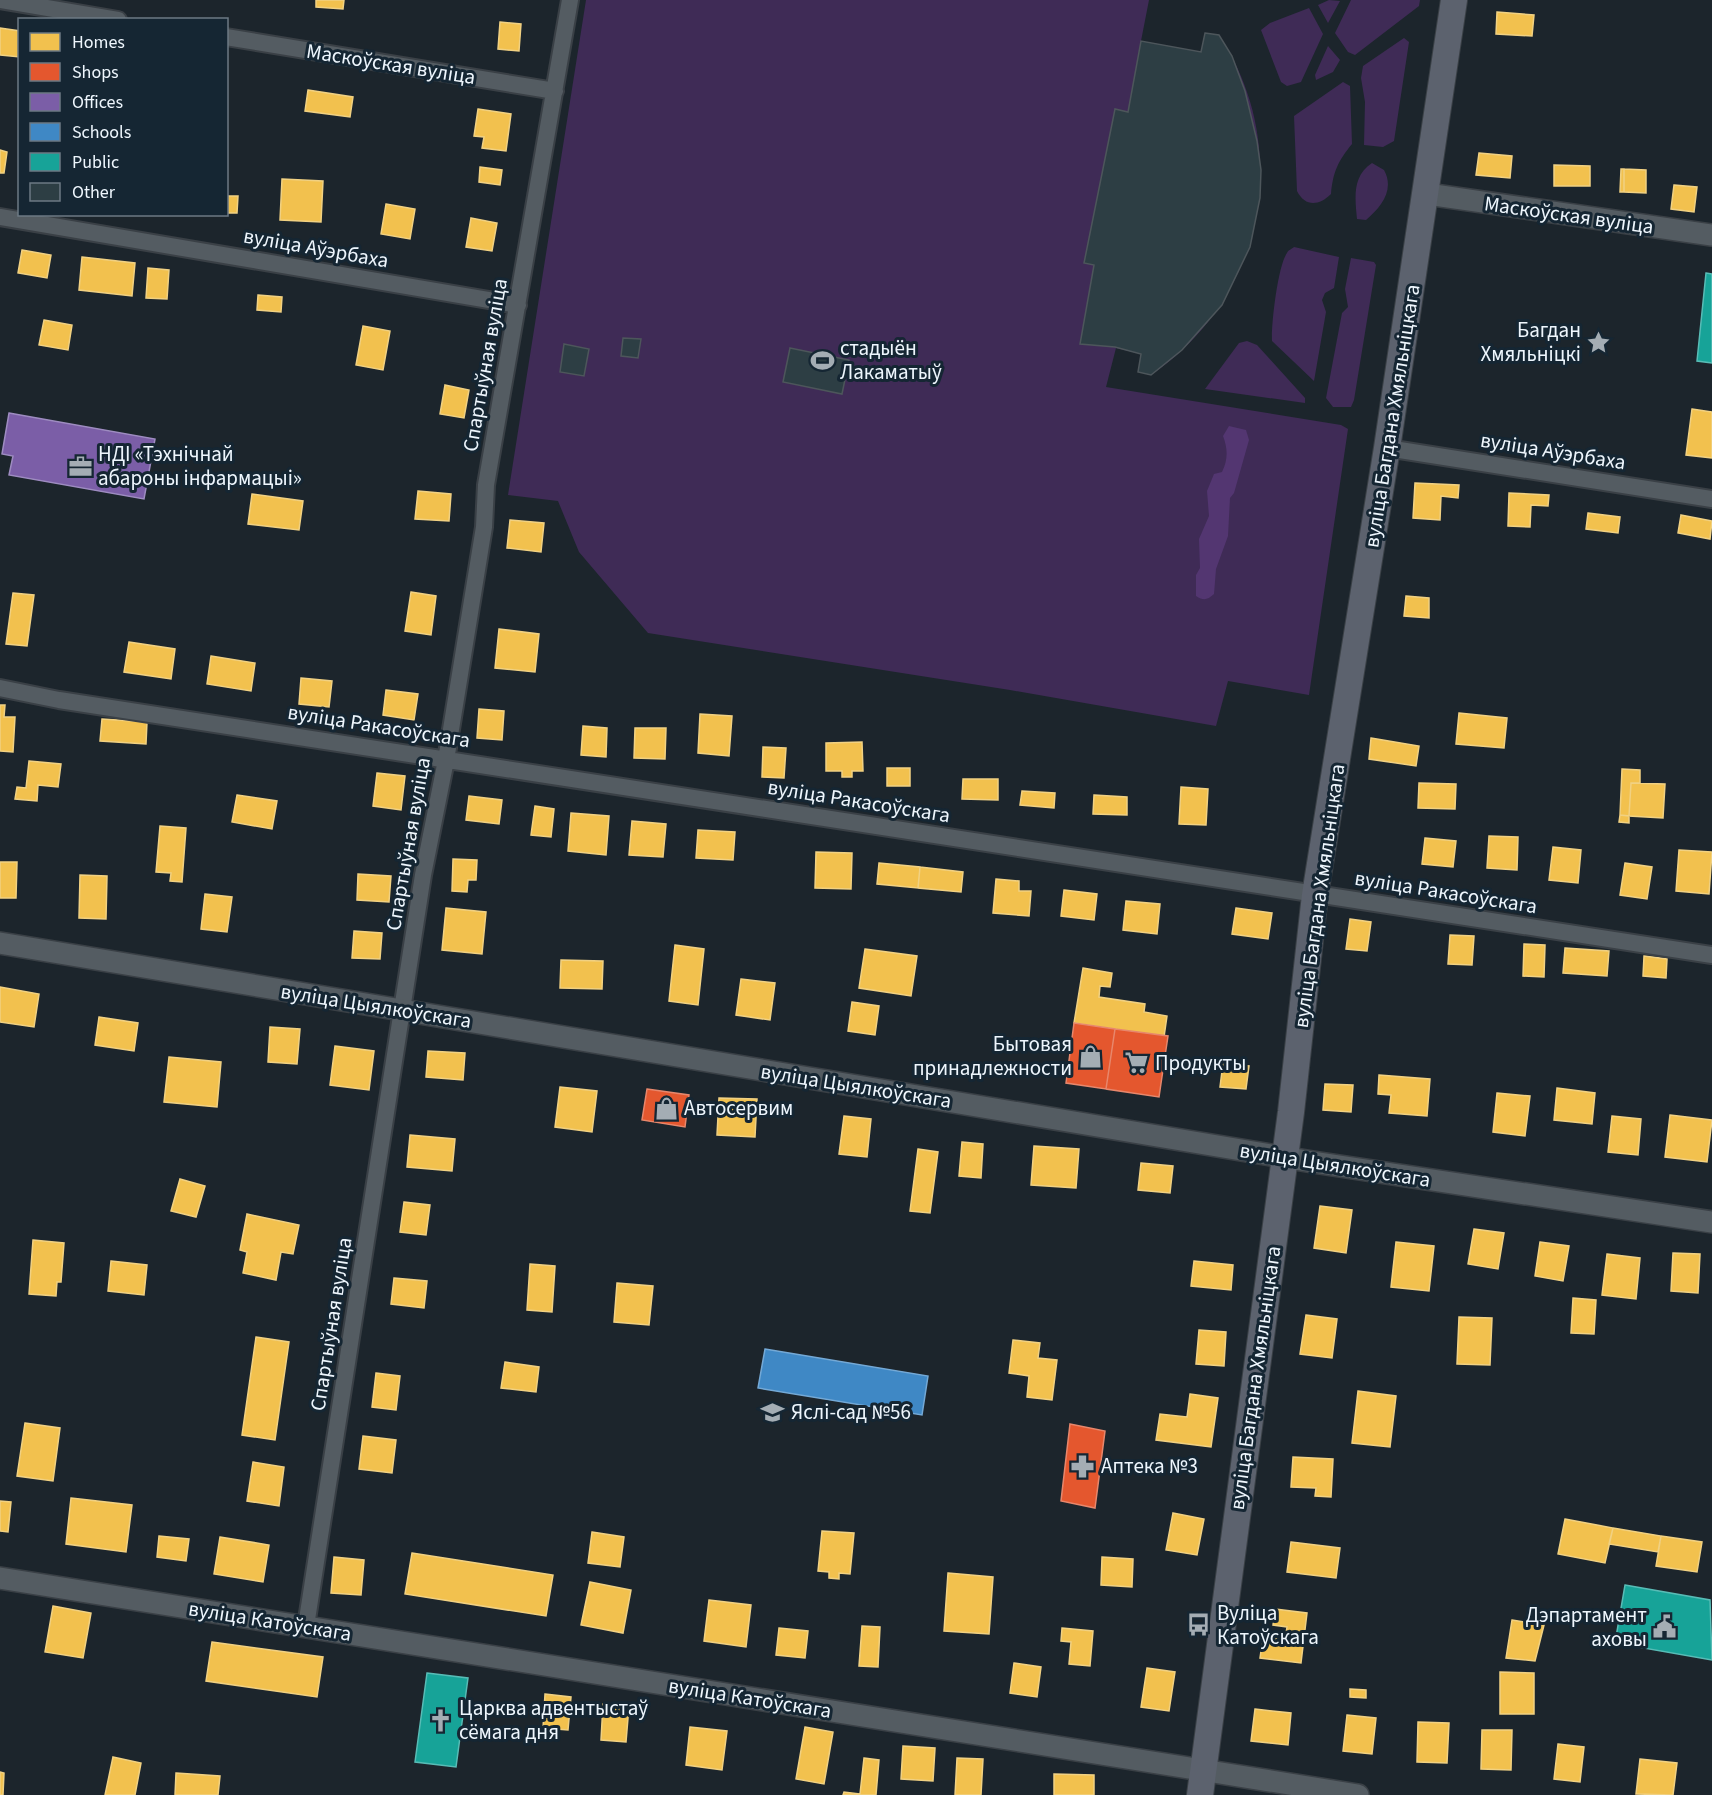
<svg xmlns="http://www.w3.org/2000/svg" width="1712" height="1795" font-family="'Source Sans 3',sans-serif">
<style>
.green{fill:#3f2b56}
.forest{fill:#533671}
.homes{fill:#f2c14e;stroke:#f1d182;stroke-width:1.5}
.shops{fill:#e4572e;stroke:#e7876c;stroke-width:1.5}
.offices{fill:#7b5ea7;stroke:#9e8cc1;stroke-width:1.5}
.schools{fill:#3f88c5;stroke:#74a9d6;stroke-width:1.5}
.public{fill:#17a398;stroke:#58bcb6;stroke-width:1.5}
.building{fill:#2d3e44;stroke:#4d565b;stroke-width:1.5}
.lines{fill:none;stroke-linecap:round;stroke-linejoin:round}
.minor-casing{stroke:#3a4046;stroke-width:20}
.tertiary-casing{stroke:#3a4046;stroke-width:24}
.primary-casing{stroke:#3a4046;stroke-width:28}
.minor{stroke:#545c62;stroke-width:16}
.tertiary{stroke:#545c62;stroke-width:21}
.primary{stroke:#5c626e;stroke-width:26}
.labels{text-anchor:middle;stroke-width:6;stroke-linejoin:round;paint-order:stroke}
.street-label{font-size:21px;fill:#eef6fd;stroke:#152633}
.poi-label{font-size:21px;fill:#eef6fd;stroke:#152633;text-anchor:start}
</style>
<rect width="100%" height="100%" fill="#1c252c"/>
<!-- green -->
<path class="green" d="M586,0H1149L1141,41L1201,52L1205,33L1219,35C1294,149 1264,298 1151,375L1138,372L1141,354L1116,348L1106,387L1341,425L1348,429L1309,695L1228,681L1216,726L1010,690L648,633L579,552L558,501L508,495Z
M1329,0L1340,1L1328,23L1318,5Z
M1351,0H1420L1419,6L1355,55L1348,52L1335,33Z
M1309,8L1323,34L1301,82L1287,86L1281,82L1261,30L1270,23Z
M1404,38L1409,42L1394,141L1383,147L1364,145L1365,102L1361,78L1363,66Z
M1328,46L1340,60L1333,72L1316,80L1315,75Z
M1343,82L1350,86L1352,144C1338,161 1333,172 1331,194C1319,206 1305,207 1297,191L1294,116Z
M1372,163L1384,170C1395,190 1381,207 1366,220L1357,219C1355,198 1352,176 1372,163Z
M1294,247L1339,257L1334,288L1325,293L1322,300L1326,312L1314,381L1272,341C1271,325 1278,265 1287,253C1288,250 1292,249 1294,247Z
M1351,258L1374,262L1376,265L1354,400L1351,407H1333L1326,398L1342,313L1348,307L1345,289Z
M1247,341L1257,345L1305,398V403L1205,389L1239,343Z"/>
<!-- forest -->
<path class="forest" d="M1229,426L1246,430L1249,440L1234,493L1230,498L1228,536L1216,569L1214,594C1207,600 1204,601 1196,596V575L1200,568L1199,539L1209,516L1207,491L1214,474L1222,472C1228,460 1228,449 1223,436Z"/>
<!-- homes -->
<path class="homes" d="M316,0H344L343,9L316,7Z
M1497,12L1534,15L1532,36L1496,34Z
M500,22L521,24L519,51L498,49Z
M0,28L20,31V57L0,55Z
M308,90L353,97L350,117L305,111Z
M478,109L511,114L506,151L482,148L484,137L474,136Z
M0,150L7,152L4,173H0Z
M1479,153L1512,156L1510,178L1476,175Z
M1554,165L1590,166V186H1554Z
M480,167L502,170L500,185L479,182Z
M1621,169H1624V192H1620Z
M1624,169L1646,170V193L1624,192Z
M282,179L323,181L321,222L280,220Z
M1674,185L1697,187L1694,212L1671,209Z
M226,196H238L237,213H226Z
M386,204L415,209L410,239L381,234Z
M471,218L497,223L492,251L466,247Z
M22,250L51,255L47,278L18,273Z
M82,257L135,263L132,296L79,290Z
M148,268L169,270L167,299L146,298Z
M258,295L282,297L281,312L257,310Z
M44,320L72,325L68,350L39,345Z
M363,326L390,331L383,370L356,365Z
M445,385L469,390L464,418L440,414Z
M1692,409L1712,412V458L1686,455Z
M1415,483L1459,485L1458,498L1441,496L1440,520L1413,518Z
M418,491L451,494L449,521L415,519Z
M1509,493L1549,495L1548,506L1531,505L1530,527L1508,526Z
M252,494L303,501L299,530L248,524Z
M1588,513L1620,517L1618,533L1586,529Z
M1681,515L1712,521L1710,539L1678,533Z
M510,520L544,523L541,552L507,548Z
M411,592L436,596L431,635L405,631Z
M13,593L34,595L27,646L6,644Z
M1406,596L1429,598V618L1404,616Z
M499,629L539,634L535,672L495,668Z
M129,642L175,649L171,679L124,672Z
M211,656L255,663L251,691L207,684Z
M301,678L332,681L329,707L299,704Z
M386,690L418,694L414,720L383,715Z
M0,705H5L4,717H15L13,752L0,751Z
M479,709L504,711L502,740L477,738Z
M1459,713L1507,718L1504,748L1456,744Z
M700,714L732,716L729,756L698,753Z
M102,719L147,722L146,744L100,741Z
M583,726L607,728L606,757L581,755Z
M635,728H666L665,759L634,758Z
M1371,738L1419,746L1416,766L1369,759Z
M862,742L863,771H852V777H842V771H826V743Z
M763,747L786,748L784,778L762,777Z
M29,761L61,764L58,787L38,785L37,801L15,799L17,787L26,788Z
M887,768H910V786H887Z
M1622,769L1640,770V783H1631L1629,816L1620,815Z
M377,773L405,776L401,810L373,806Z
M963,779H998V800L962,799Z
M1419,783L1456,784L1455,809L1418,808Z
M1631,783L1665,784L1663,818L1629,816Z
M1181,787L1208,789L1206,825L1179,824Z
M1022,791L1055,793L1054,808L1020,805Z
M237,795L277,801L272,829L232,822Z
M1094,795L1127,797V815L1093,814Z
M469,796L502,800L499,824L466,820Z
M535,806L554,809L551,837L531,835Z
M571,813L609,816L606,855L568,851Z
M1620,815L1629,816V823L1619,822Z
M632,821L666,824L663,857L629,855Z
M160,826L186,828L182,882L170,881L171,873L156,872Z
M698,830L735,832L733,860L696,858Z
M1489,836L1518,837L1517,870L1487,868Z
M1425,838L1456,841L1453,867L1422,864Z
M1553,847L1581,850L1578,883L1549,880Z
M1679,850L1712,852L1709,894L1676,891Z
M816,852L852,853L851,889L815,888Z
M453,859L477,860L476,880H468L467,892L452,891Z
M0,862H17L16,898H0Z
M879,863L920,867L918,888L877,884Z
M1625,863L1652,867L1647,899L1620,895Z
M920,867L963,872L961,892L918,888Z
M358,874L391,876L389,902L357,900Z
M80,875L107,876L106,919L79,918Z
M996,879L1019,881V891H1031L1029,916L993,913Z
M1064,890L1097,894L1094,920L1061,916Z
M205,894L232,897L227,932L201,929Z
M1126,901L1160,904L1157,934L1123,930Z
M446,908L486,912L482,954L442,950Z
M1236,908L1272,913L1268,939L1232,934Z
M1350,919L1371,922L1367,951L1346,949Z
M354,931L382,933L380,959L352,958Z
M1450,935L1474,936L1472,965L1448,964Z
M1524,944L1545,945L1544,977L1523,976Z
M675,945L704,949L698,1005L669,1001Z
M1565,948L1609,951L1607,976L1563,973Z
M865,949L917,956L911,996L859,988Z
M1644,956L1667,959L1666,978L1643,976Z
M561,960L603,961L602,989L560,988Z
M1083,968L1112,973L1110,987L1100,986L1099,997L1145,1004L1144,1012L1167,1016L1164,1037L1074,1023Z
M741,979L775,983L770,1020L736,1015Z
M0,987L39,994L34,1027L0,1022Z
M852,1002L879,1006L875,1035L848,1031Z
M99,1017L138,1023L134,1051L95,1045Z
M270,1027L300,1029L297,1064L268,1062Z
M335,1046L374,1051L369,1090L330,1085Z
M428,1051L465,1053L463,1080L426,1077Z
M169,1057L221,1062L217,1107L164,1102Z
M1223,1063L1249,1066L1246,1089L1220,1087Z
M1379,1075L1430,1079L1427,1116L1389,1113L1391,1095L1378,1094Z
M1325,1084L1353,1085L1351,1112L1323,1110Z
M560,1087L597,1091L592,1132L555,1127Z
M1557,1088L1595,1093L1592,1124L1554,1120Z
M1497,1093L1530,1096L1525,1136L1493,1132Z
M719,1098L757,1099L755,1137L717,1135Z
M1670,1115L1712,1120L1707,1162L1665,1157Z
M844,1116L871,1119L867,1157L839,1154Z
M1612,1116L1641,1119L1638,1155L1608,1152Z
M410,1135L455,1139L452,1171L407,1167Z
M962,1142L983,1144L981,1178L959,1176Z
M1034,1146L1079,1149L1076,1188L1031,1185Z
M918,1149L938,1152L930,1213L910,1211Z
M1141,1163L1173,1166L1170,1193L1138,1190Z
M180,1179L205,1186L196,1217L171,1211Z
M404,1202L430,1205L426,1235L400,1232Z
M1320,1206L1352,1210L1346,1253L1314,1248Z
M247,1214L299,1225L293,1254L281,1252L276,1280L243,1273L247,1252L240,1250Z
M1474,1229L1504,1233L1498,1269L1468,1264Z
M33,1240L64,1243L61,1282H57L56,1296L29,1294Z
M1396,1242L1434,1246L1429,1291L1391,1287Z
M1540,1242L1569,1246L1563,1281L1535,1276Z
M1673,1253L1700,1254L1698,1293L1671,1291Z
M1607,1254L1640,1258L1636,1299L1602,1295Z
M111,1261L147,1265L144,1295L108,1291Z
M1194,1261L1233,1265L1231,1290L1191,1286Z
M530,1264L555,1266L552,1312L527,1310Z
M394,1278L427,1281L424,1308L391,1304Z
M617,1283L653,1286L649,1325L614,1322Z
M1573,1298L1596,1300L1594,1334L1571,1333Z
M1306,1315L1337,1319L1332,1358L1300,1354Z
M1459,1317L1492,1318L1490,1365L1457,1364Z
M1199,1330L1226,1332L1224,1366L1196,1364Z
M256,1337L289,1342L275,1440L242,1435Z
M1013,1340L1040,1343L1038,1358L1057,1360L1052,1400L1027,1397L1029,1376L1009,1373Z
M505,1362L539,1367L536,1392L501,1388Z
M376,1373L400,1376L396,1410L372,1407Z
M1358,1391L1396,1396L1390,1447L1352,1443Z
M1190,1394L1218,1398L1211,1447L1156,1440L1160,1414L1187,1417Z
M25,1423L60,1428L53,1481L17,1476Z
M363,1436L396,1440L392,1473L359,1469Z
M1293,1457L1333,1459L1331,1497L1315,1496L1316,1488L1291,1487Z
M253,1462L284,1467L279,1506L247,1501Z
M71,1498L132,1505L126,1552L66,1544Z
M0,1501L11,1502L8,1532L0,1531Z
M1173,1513L1204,1519L1197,1555L1166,1550Z
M1565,1519L1613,1528L1605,1563L1558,1554Z
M1613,1528L1661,1536L1658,1552L1609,1544Z
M822,1531L854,1533L850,1574L839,1573V1579L829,1578V1572L818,1571Z
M592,1532L624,1537L620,1567L588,1563Z
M159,1536L189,1539L186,1561L157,1557Z
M1661,1536L1702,1542L1697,1572L1656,1566Z
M220,1537L269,1545L263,1582L214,1574Z
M1291,1542L1340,1548L1336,1578L1287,1572Z
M412,1553L553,1575L546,1616L405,1594Z
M334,1557L364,1560L361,1595L331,1593Z
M1102,1557L1133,1559L1132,1587L1101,1585Z
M948,1573L993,1577L989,1634L944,1631Z
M590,1582L631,1590L623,1633L581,1625Z
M709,1600L751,1605L746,1647L704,1641Z
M53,1606L91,1613L83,1658L45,1652Z
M1275,1609L1307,1613L1301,1663L1260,1658L1263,1637L1285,1640L1287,1627L1273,1625Z
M1512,1620L1544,1625L1535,1661L1506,1658Z
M862,1626L880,1627L878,1667L859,1666Z
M779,1628L808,1631L805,1658L776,1655Z
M1062,1628L1093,1631L1090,1666L1069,1664L1071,1642L1061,1641Z
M212,1642L323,1657L317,1697L206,1681Z
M1014,1663L1041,1667L1037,1697L1010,1693Z
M1147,1668L1175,1672L1169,1711L1141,1707Z
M1500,1672L1534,1673V1714H1500Z
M1350,1689L1366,1690V1698L1350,1697Z
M545,1694L571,1697L568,1730L543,1728Z
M603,1704L629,1706L626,1742L601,1740Z
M1255,1709L1291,1713L1288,1745L1251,1741Z
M1347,1715L1376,1718L1372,1754L1343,1751Z
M1418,1722L1449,1723L1447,1763L1417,1762Z
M690,1727L727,1731L722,1770L686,1765Z
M805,1727L833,1732L824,1784L796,1779Z
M1482,1730H1512L1511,1770L1481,1769Z
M1558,1744L1584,1747L1580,1782L1554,1779Z
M903,1746L935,1748L933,1781L901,1779Z
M113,1757L141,1763L135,1795H105Z
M864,1758L879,1760L876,1795H843L844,1792L860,1794Z
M957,1758L983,1759L981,1795H955Z
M1640,1759L1677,1763L1673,1795L1636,1794Z
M0,1772L4,1773L3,1795H0Z
M176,1773L220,1776L218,1795H175Z
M1054,1774L1094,1775V1795H1054Z"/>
<!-- shops -->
<path class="shops" d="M1074,1023L1115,1029L1106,1089L1066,1083Z
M1115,1029L1168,1036L1159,1097L1106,1089Z
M647,1089L689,1095L685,1127L642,1120Z
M1070,1424L1105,1431L1095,1508L1061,1501Z"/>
<!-- offices -->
<path class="offices" d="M9,413L155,439L144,499L9,475L13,456L2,454Z"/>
<!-- schools -->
<path class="schools" d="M765,1349L928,1376L922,1415L758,1388Z"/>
<!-- public -->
<path class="public" d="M1706,273L1712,274V363L1697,361Z
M1625,1585L1710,1600L1712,1660L1615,1643Z
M427,1673L468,1678L456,1767L415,1762Z"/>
<!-- building -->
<path class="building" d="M1205,33L1219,35L1232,56L1245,91L1257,141L1261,170L1260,198L1250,247L1222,305L1182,350L1151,375L1138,372L1141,354L1115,347L1080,344L1094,265L1084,263L1115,109L1128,112L1141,41L1201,52Z
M623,338L641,339L638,358L621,356Z
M564,344L589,349L584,376L560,372Z
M790,348L849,360L842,394L783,382Z"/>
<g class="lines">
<defs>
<path id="minor" d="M0,0L118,20
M226,37L555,91
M0,217L518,305
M1387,448L1712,499
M0,688L59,700L1712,955
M306,1626L423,875L446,760L484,527L486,485L570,0"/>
<path id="tertiary" d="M1427,194L1712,235
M0,943L1313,1162L1712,1222
M0,1578L1358,1795"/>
<path id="primary" d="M1200,1795L1291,1112L1315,895L1387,448L1454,0"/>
</defs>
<!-- minor casing -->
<use href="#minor" class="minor-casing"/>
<!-- tertiary casing -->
<use href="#tertiary" class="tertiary-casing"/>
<!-- primary casing -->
<use href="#primary" class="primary-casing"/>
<!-- minor -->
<use href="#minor" class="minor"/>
<!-- tertiary -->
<use href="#tertiary" class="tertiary"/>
<!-- primary -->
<use href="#primary" class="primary"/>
</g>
<!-- icons -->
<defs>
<symbol id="sight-bare" viewBox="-9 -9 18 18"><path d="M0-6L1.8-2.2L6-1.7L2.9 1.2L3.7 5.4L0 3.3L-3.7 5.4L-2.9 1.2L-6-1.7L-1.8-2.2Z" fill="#a4adb4" stroke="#152633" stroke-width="2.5" paint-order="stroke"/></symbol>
<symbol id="stadium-bare" viewBox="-9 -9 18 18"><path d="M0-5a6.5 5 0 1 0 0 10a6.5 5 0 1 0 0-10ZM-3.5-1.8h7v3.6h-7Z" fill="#a4adb4" stroke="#152633" stroke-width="2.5" paint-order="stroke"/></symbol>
<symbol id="office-bare" viewBox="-9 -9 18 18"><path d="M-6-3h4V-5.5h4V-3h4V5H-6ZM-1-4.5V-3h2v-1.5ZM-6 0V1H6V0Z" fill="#a4adb4" stroke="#152633" stroke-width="2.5" paint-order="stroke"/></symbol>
<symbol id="shop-bare" viewBox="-9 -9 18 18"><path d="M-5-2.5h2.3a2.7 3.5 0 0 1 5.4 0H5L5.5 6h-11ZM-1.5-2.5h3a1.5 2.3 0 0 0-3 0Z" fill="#a4adb4" stroke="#152633" stroke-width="2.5" paint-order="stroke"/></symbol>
<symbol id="supermarket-bare" viewBox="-9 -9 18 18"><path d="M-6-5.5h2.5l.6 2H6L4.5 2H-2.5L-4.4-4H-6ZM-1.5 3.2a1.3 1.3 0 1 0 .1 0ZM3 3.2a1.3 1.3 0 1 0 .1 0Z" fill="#a4adb4" stroke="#152633" stroke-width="2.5" paint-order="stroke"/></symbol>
<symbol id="school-bare" viewBox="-9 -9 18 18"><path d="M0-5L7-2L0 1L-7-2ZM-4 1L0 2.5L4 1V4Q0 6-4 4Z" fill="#a4adb4" stroke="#152633" stroke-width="2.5" paint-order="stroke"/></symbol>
<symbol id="pharmacy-bare" viewBox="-9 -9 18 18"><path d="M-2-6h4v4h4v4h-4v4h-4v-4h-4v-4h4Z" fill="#a4adb4" stroke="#152633" stroke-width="2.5" paint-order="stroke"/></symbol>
<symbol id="bus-bare" viewBox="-9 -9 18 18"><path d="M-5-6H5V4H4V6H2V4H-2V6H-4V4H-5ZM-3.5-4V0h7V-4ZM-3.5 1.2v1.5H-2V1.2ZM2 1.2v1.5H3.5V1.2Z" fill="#a4adb4" stroke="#152633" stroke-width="2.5" paint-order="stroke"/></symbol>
<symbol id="civic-bare" viewBox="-9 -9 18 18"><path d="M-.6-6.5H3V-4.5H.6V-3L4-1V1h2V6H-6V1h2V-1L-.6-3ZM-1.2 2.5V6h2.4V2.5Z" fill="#a4adb4" stroke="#152633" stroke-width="2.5" paint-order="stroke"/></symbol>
<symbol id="church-bare" viewBox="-9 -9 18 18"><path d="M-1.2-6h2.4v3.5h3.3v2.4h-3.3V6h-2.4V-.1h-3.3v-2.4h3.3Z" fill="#a4adb4" stroke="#152633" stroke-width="2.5" paint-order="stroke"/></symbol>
</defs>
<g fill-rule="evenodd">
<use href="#sight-bare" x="1582" y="326" width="33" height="33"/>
<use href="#stadium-bare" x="806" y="344" width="33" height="33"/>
<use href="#office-bare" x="64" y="450" width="33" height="33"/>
<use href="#shop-bare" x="1074" y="1040" width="33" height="33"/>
<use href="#supermarket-bare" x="1120" y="1046" width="33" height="33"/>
<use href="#shop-bare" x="650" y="1092" width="33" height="33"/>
<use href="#school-bare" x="756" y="1396" width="33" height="33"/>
<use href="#pharmacy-bare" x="1066" y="1450" width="33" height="33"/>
<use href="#bus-bare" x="1182" y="1608" width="33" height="33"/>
<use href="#civic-bare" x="1648" y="1610" width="33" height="33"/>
<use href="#church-bare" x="424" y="1704" width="33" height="33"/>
</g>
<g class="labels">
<!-- street labels -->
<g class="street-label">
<text transform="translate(391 64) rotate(9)" y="7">Маскоўская вуліца</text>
<text transform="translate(1569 215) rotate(8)" y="7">Маскоўская вуліца</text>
<text transform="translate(316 248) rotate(10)" y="7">вуліца Аўэрбаха</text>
<text transform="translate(485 365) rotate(-80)" y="7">Спартыўная вуліца</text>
<text transform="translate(1392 416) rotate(-81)" y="7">вуліца Багдана Хмяльніцкага</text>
<text transform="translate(1553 451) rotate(9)" y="7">вуліца Аўэрбаха</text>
<text transform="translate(379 726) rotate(9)" y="7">вуліца Ракасоўскага</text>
<text transform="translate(859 801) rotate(9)" y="7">вуліца Ракасоўскага</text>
<text transform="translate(408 844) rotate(-80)" y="7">Спартыўная вуліца</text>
<text transform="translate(1446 892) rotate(9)" y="7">вуліца Ракасоўскага</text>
<text transform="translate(1319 896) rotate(-82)" y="7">вуліца Багдана Хмяльніцкага</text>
<text transform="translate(376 1006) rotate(9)" y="7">вуліца Цыялкоўскага</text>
<text transform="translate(856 1086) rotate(9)" y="7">вуліца Цыялкоўскага</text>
<text transform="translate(1335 1165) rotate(9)" y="7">вуліца Цыялкоўскага</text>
<text transform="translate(331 1324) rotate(-81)" y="7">Спартыўная вуліца</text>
<text transform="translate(1255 1378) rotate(-82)" y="7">вуліца Багдана Хмяльніцкага</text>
<text transform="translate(270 1621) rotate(9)" y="7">вуліца Катоўскага</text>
<text transform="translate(750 1698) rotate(9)" y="7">вуліца Катоўскага</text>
</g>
<!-- poi labels -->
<g class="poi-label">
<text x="1581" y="337" text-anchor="end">Багдан<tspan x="1581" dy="24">Хмяльніцкі</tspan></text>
<text x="840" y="355">стадыён<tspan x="840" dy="24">Лакаматыў</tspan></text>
<text x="98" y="461">НДІ «Тэхнічнай<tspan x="98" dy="24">абароны інфармацыі»</tspan></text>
<text x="1072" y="1051" text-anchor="end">Бытовая<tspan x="1072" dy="24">принадлежности</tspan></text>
<text x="1155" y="1070">Продукты</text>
<text x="684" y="1115">Автосервим</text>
<text x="791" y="1419">Яслі-сад №56</text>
<text x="1101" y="1473">Аптека №3</text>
<text x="1217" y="1620">Вуліца<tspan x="1217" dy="24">Катоўскага</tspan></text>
<text x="1647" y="1622" text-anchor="end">Дэпартамент<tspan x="1647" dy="24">аховы</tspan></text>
<text x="459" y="1715">Царква адвентыстаў<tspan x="459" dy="24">сёмага дня</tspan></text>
</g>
</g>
<!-- legend -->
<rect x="18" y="18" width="210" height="198" fill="#152633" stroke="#6c7984" stroke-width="1.5"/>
<rect x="30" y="33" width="30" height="18" fill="#f2c14e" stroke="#6c7984" stroke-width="1.5"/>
<text x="72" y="48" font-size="18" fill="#eef6fd">Homes</text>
<rect x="30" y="63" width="30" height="18" fill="#e4572e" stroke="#6c7984" stroke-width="1.5"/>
<text x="72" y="78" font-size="18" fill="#eef6fd">Shops</text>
<rect x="30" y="93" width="30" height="18" fill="#7b5ea7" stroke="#6c7984" stroke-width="1.5"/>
<text x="72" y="108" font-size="18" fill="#eef6fd">Offices</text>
<rect x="30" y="123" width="30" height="18" fill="#3f88c5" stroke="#6c7984" stroke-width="1.5"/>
<text x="72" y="138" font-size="18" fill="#eef6fd">Schools</text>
<rect x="30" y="153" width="30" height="18" fill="#17a398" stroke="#6c7984" stroke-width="1.5"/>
<text x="72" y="168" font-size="18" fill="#eef6fd">Public</text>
<rect x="30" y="183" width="30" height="18" fill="#2d3e44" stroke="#6c7984" stroke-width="1.5"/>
<text x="72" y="198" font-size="18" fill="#eef6fd">Other</text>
</svg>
